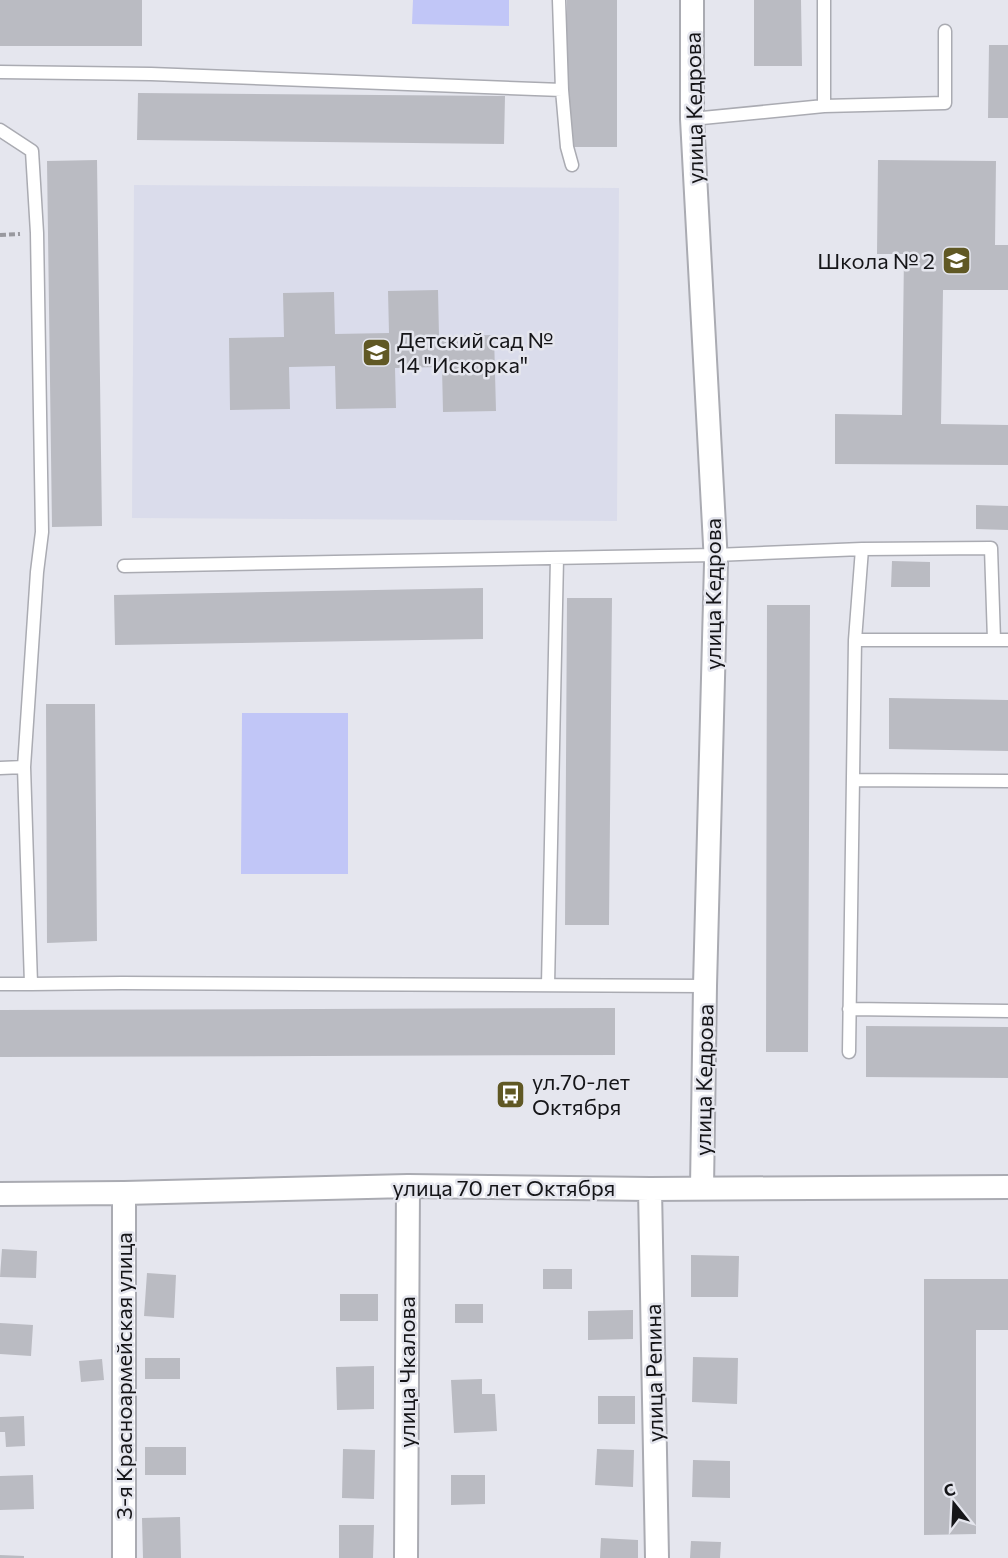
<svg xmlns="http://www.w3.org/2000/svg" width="1008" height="1558" font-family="Commissioner,sans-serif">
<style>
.built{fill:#dadceb}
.green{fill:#c1c6f7}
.building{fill:#babbc2}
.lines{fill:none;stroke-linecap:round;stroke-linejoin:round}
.lane-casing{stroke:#aaabb2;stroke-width:15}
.street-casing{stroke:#aaabb2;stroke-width:26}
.path{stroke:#99999f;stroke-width:4;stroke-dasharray:6 3;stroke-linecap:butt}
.lane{stroke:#fff;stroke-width:12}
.street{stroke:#fff;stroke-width:22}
.labels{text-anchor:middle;stroke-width:5;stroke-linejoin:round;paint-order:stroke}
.street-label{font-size:22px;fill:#151518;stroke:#e5e6ee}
.poi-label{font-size:22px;fill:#151518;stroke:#e5e6ee;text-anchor:start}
</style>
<rect width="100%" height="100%" fill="#e5e6ee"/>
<!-- built -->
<path class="built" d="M134,185L619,188L617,521L132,518Z"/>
<!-- green -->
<path class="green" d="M413,0H509V26L412,24Z
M242,713H348V874H241Z"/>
<!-- building -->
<path class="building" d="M0,0H142V46H0Z
M567,0H617V147H567Z
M754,0H801L802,66H754Z
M989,45H1008V118H988Z
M138,93L505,96L504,144L137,140Z
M97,160L102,526L52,527L47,161Z
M878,160L996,161L995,245H1008V290H943L941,424L1008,425V465L835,464V414L902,415L904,254H877Z
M438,290L439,336L494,335L496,411L443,412L442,367L395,368L396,408L336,409L335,366L289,367L290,409L230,410L229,338L284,337L283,293L334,292L335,334L389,333L388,291Z
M976,505L1008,506V530L976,529Z
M892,561L930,562V587H891Z
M483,588V639L115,645L114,595Z
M567,598H612L609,925H565Z
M767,605H810L808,1052H766Z
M889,698L1008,700V751L889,749Z
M46,704H95L97,941L47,943Z
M615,1008V1055L0,1057V1010Z
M866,1026L1008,1027V1078L866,1077Z
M2,1249L37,1251L36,1278L0,1277Z
M691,1255L739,1256L738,1297H691Z
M543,1269H572V1289H543Z
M147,1273L176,1275L174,1318L144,1316Z
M924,1279H1008V1330H976V1534L924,1535Z
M340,1294H378V1321H340Z
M455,1304H483V1323H455Z
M633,1310V1339L588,1340V1311Z
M0,1323L33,1325L31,1356L0,1354Z
M693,1357L738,1358L737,1404L692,1402Z
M145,1358H180V1379H145Z
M102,1359L104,1380L81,1382L79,1361Z
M374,1366V1409L337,1410L336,1367Z
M482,1379V1394H495L497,1431L454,1433L451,1380Z
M598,1396H635V1424H598Z
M24,1416L25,1446L6,1447L5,1432H0V1417Z
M145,1447H186V1475H145Z
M343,1449L375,1450L374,1499L342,1498Z
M597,1449L634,1450L633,1487L595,1485Z
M693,1460L730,1461V1498L692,1497Z
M33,1475L34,1509L0,1510V1476Z
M451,1475H485V1504L451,1505Z
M180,1517L181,1558H143L142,1518Z
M339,1525H374L373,1558H339Z
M601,1538L638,1540V1558H600Z
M691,1541L721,1542L720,1558H690Z
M0,1555L24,1556V1558H0Z"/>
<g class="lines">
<defs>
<path id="lane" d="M559,0L562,90L567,147L572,165
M0,72L151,74L562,90
M824,106V0
M692,119L824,106L945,103V31
M0,130L32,151L37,233L42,532L37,572L24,767L31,984H0
M862,549L991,548L994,640
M124,566L715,555L862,549L855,640H1008
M0,768L24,767
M853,780L1008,781
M31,984L122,983L705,986
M548,985L557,558
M849,1009L1008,1011
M849,1052L855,640"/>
<path id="street" d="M692,0V119L716,563L705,986L702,1188
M650,1189L657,1558
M0,1194L124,1193L408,1186L650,1189L1008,1187
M124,1558V1193
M406,1558L408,1186"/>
</defs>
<!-- lane casing -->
<use href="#lane" class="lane-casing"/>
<!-- street casing -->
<use href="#street" class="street-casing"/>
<!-- path -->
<path class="path" d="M0,235L20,234"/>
<!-- lane -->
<use href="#lane" class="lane"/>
<!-- street -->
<use href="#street" class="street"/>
</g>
<!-- icons -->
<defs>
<symbol id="school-square" viewBox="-11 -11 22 22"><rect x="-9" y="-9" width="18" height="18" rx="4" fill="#605824" stroke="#e5e6ee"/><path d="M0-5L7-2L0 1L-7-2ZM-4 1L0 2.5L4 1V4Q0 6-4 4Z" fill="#fff"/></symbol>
<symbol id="bus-square" viewBox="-11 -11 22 22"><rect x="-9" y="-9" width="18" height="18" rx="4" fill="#605824" stroke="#e5e6ee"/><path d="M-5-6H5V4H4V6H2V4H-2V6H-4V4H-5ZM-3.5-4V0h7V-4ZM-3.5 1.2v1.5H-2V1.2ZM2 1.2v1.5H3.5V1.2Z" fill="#fff"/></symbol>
</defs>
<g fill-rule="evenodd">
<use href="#school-square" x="940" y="244" width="33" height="33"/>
<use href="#school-square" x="360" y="336" width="33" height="33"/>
<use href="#bus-square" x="494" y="1078" width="33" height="33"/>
</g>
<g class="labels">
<!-- street labels -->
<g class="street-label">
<text transform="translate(694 108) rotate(-91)" y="8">улица Кедрова</text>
<text transform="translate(713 594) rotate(-90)" y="8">улица Кедрова</text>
<text transform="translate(704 1080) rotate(-89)" y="8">улица Кедрова</text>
<text x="504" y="1196">улица 70 лет Октября</text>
<text transform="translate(407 1372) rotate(-90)" y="8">улица Чкалова</text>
<text transform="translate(654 1373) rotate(-91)" y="8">улица Репина</text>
<text transform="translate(124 1376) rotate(-90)" y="8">3-я Красноармейская улица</text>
</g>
<!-- poi labels -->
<g class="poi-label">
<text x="935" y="269" text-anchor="end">Школа № 2</text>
<text x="397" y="348">Детский сад №<tspan x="397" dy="25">14 "Искорка"</tspan></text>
<text x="532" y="1090">ул.70-лет<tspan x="532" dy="25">Октября</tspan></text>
</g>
</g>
<!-- north arrow -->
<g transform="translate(954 1504) rotate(342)" stroke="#e5e6ee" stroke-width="4.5" paint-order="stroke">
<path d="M0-4.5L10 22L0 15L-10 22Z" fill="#151518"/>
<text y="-9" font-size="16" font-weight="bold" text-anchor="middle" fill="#151518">С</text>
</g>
</svg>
